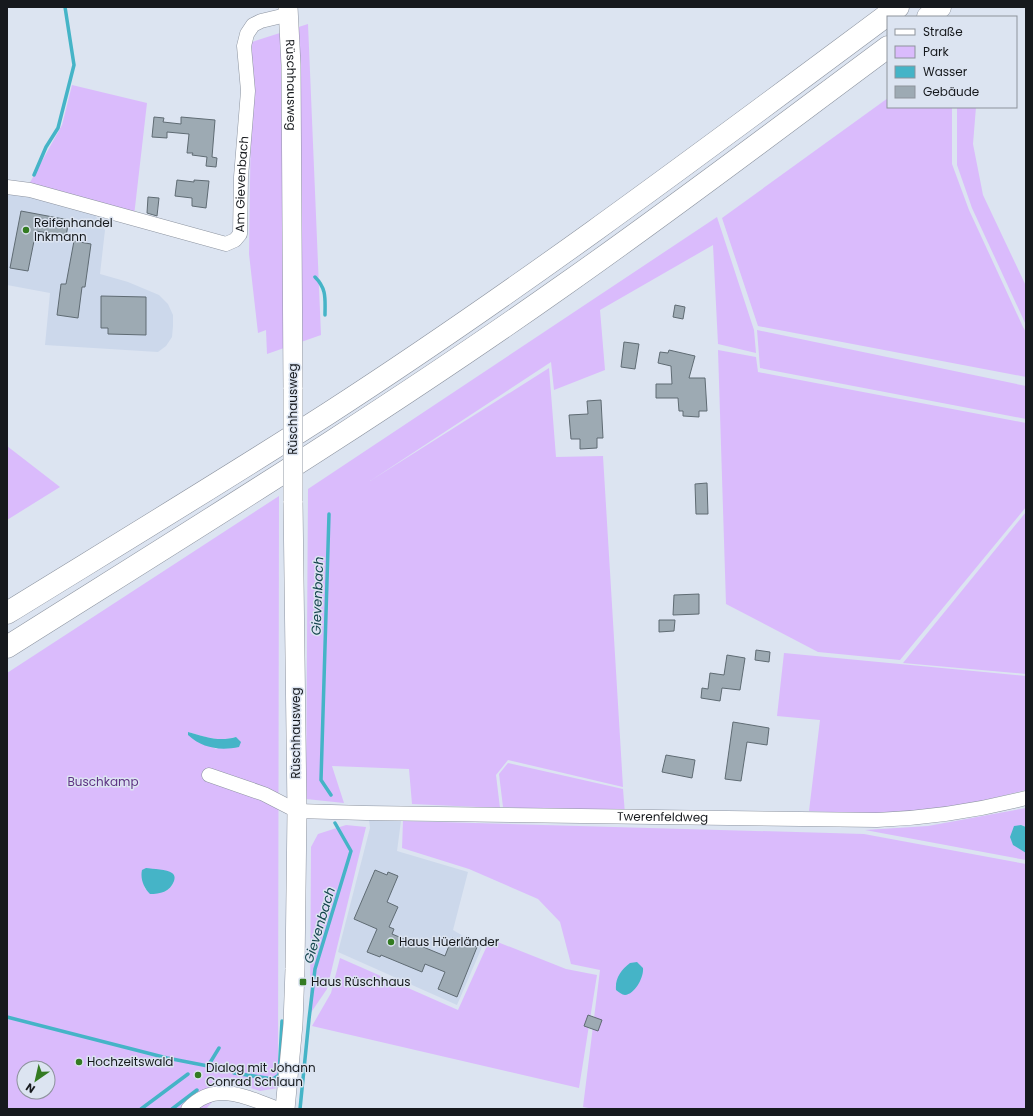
<svg xmlns="http://www.w3.org/2000/svg" width="1033" height="1116" font-family="Poppins,sans-serif">
<style>
.built{fill:#ccd8eb}
.green{fill:#dabbfc;fill-rule:evenodd}
.water{fill:#45b4c7}
.lines{fill:none;stroke-linecap:round;stroke-linejoin:round}
.stream{stroke:#45b4c7;stroke-width:3.5}
.building{fill:#9daab3;stroke:#5f6b73}
.minor-casing{stroke:#8d94a0;stroke-width:15}
.secondary-casing{stroke:#8d94a0;stroke-width:20}
.motorway-casing{stroke:#8d94a0;stroke-width:23}
.minor{stroke:#fff;stroke-width:14}
.secondary{stroke:#fff;stroke-width:19}
.motorway{stroke:#fff;stroke-width:22}
.secondary-bridge-casing{stroke:#8d94a0;stroke-width:20;stroke-linecap:butt}
.secondary-bridge{stroke:#fff;stroke-width:19}
.poi-dot{fill:#337b21;stroke:#dce4f1;stroke-width:1.5}
.labels{text-anchor:middle;stroke-width:3;stroke-linejoin:round;paint-order:stroke}
.street-label{font-size:12px;fill:#16191d;stroke:#dce4f1}
.poi-label{font-size:12px;fill:#16191d;stroke:#dce4f1;text-anchor:start}
.park-label{font-size:12px;fill:#5f3484;stroke:#dce4f1}
.water-label{font-size:13px;font-style:italic;fill:#16464f;stroke:#dce4f1}
</style>
<rect width="100%" height="100%" fill="#dce4f1"/>
<!-- built -->
<path class="built" d="M7,193L50,200L93,212L105,230L100,274L128,282L159,295L168,304L173,315V326L172,337L166,346L158,352L45,345L50,293L7,285Z
M369,820L401,821L397,851L468,872L453,930L482,947L457,1005L338,952L370,828Z"/>
<!-- green -->
<path class="green" d="M308,24L321,335L267,354L266,330L258,333L249,254L252,42Z
M72,85L147,103L134,216L28,186L62,125Z
M888,98V107H952V164L969,210L1023,327L1026,332V377L758,326L722,218Z
M957,107H976L973,144L983,195L1026,286V325L972,208L957,165Z
M717,217L754,330L756,353L718,344L713,245L600,310L605,370L554,390L551,362L370,481L549,368L556,457L603,456L623,787L508,760L496,775L500,808L412,804L409,769L332,766L344,803L306,799L308,489Z
M757,330L1026,386V419L760,368Z
M718,350L756,357L758,372L1026,423V507L900,660L818,652L726,604Z
M7,446L60,487L7,520Z
M279,496L278,1088L260,1091L218,1077L213,1101L206,1109H7V673ZM188,732C204,737 219,742 236,737L216,749ZM146,868L157,870L173,884C164,896 159,892 145,889L144,885ZM24,1068H48V1092H24Z
M1026,512V674L903,663Z
M784,653L1026,676V790L965,805L921,814H875L809,811L820,720L777,716Z
M508,763L623,789L625,814L503,807L499,774Z
M1026,808V827L1021,825L1014,845L1026,853V860L865,830L928,826Z
M403,821L864,834L1026,864V1109H594L583,1107L600,970L571,964L560,922L538,899L469,869L402,848Z
M346,825L366,827L327,989L310,1014L311,847L318,834Z
M490,939L566,969L597,975L579,1088L312,1026L331,993L340,958L458,1010Z"/>
<!-- water -->
<path class="water" d="M188,732C205,737 219,742 236,737L241,742L239,747C220,751 202,748 188,735Z
M1021,825L1026,827V853L1013,845L1010,837L1014,826Z
M146,868C153,869 167,869 172,873C175,875 175,878 174,881C170,892 160,894 150,894C144,888 140,879 142,870Z
M637,962L643,968C644,977 635,994 625,995C622,995 619,992 616,990C615,978 621,970 630,963Z"/>
<g class="lines">
<!-- stream -->
<path class="stream" d="M34,175L46,147L58,128L74,65L65,7
M315,277C327,289 325,299 325,315
M329,514L321,780L331,795
M7,1017L167,1058L208,1066L219,1048
M234,1073L273,1079L279,1075L282,1021
M141,1109L188,1074
M172,1109L197,1090
M300,1109L309,1019L315,969L351,851L335,823"/>
</g>
<!-- building -->
<path class="building" d="M154,117L164,118L163,122L181,124V117L215,120L212,157L217,158L216,167L206,166L207,157L192,155L193,153H187L189,134L167,132V138L152,137Z
M177,180L194,182V180L209,181L206,208L192,206V198L175,196Z
M148,197L159,198L157,216L147,213Z
M21,211L69,220L66,236L36,231L28,271L10,268Z
M74,241L91,244L85,287H82L78,318L57,315L61,284H66Z
M101,296L146,297V335L108,334V328H101Z
M675,305L685,307L683,319L673,317Z
M624,342L639,344L635,369L621,367Z
M669,350L695,356L689,378H705L707,411H699V417L683,416V411H679L678,398H656V384H672L671,366L658,363L660,352L668,353Z
M601,400L603,438H597V448L580,449V439H571L569,415L588,414L587,401Z
M707,483L708,514H696L695,484Z
M699,594V614L673,615L674,595Z
M659,620H675L674,631L659,632Z
M756,650L770,652L769,662L755,660Z
M727,655L745,658L740,690L722,688L720,701L701,698L702,688L708,689L710,673L724,675Z
M733,722L769,728L767,745L747,742L741,781L725,779Z
M666,755L695,760L692,778L662,772Z
M375,870L387,875L388,872L398,876L387,902L398,907L389,927L394,929L392,934L445,956L452,938L477,947L457,997L438,989L445,972L425,964L422,972L381,955L380,957L367,952L377,929L354,919Z
M588,1015L602,1020L598,1031L584,1026Z"/>
<g class="lines">
<defs>
<g id="minor">
<path id="s1" d="M7,187L30,190L226,244L235,240L240,234L241,177L248,91L244,46L247,34L253,25L261,21L282,16H289"/>
<path id="s2" d="M209,775L264,794L297,811L366,813L877,820C929,818 976,811 1026,798"/>
<path d="M188,1109C215,1080 247,1097 278,1109"/>
</g>
<g id="secondary">
<path id="s3" d="M288,7L291,65L293,389"/>
<path d="M285,1109L293,1024L295,969L297,811L293,501"/>
</g>
<path id="motorway" d="M928,17L940,7
M7,613C114,547 223,481 329,413C525,286 711,146 898,7
M7,647C194,529 383,413 564,285C674,208 780,127 888,47"/>
</defs>
<!-- minor casing -->
<use href="#minor" class="minor-casing"/>
<!-- secondary casing -->
<use href="#secondary" class="secondary-casing"/>
<!-- motorway casing -->
<use href="#motorway" class="motorway-casing"/>
<!-- minor -->
<use href="#minor" class="minor"/>
<!-- secondary -->
<use href="#secondary" class="secondary"/>
<!-- motorway -->
<use href="#motorway" class="motorway"/>
<defs>
<path id="secondary-bridge" d="M293,389V501"/>
</defs>
<!-- secondary-bridge casing -->
<use href="#secondary-bridge" class="secondary-bridge-casing"/>
<!-- secondary-bridge -->
<use href="#secondary-bridge" class="secondary-bridge"/>
</g>
<!-- markers -->
<g class="poi-dot">
<circle cx="26" cy="230" r="4"/>
<circle cx="391" cy="942" r="4"/>
<rect x="299" y="978" width="8" height="8" rx="2"/>
<circle cx="79" cy="1062" r="4"/>
<circle cx="198" cy="1075" r="4"/>
</g>
<g class="labels">
<!-- street labels -->
<g class="street-label">
<text dy="4" stroke="none"><textPath href="#s3" startOffset="78">Rüschhausweg</textPath></text>
<text dy="4" stroke="none"><textPath href="#s1" startOffset="294">Am Gievenbach</textPath></text>
<text transform="translate(293 409) rotate(-90)" y="4">Rüschhausweg</text>
<text transform="translate(296 733) rotate(-90)" y="4">Rüschhausweg</text>
<text dy="4" stroke="none"><textPath href="#s2" startOffset="461">Twerenfeldweg</textPath></text>
</g>
<!-- poi labels -->
<g class="poi-label">
<text x="34" y="227">Reifenhandel<tspan x="34" dy="14">Inkmann</tspan></text>
<text x="399" y="946">Haus Hüerländer</text>
<text x="311" y="986">Haus Rüschhaus</text>
<text x="87" y="1066">Hochzeitswald</text>
<text x="206" y="1072">Dialog mit Johann<tspan x="206" dy="14">Conrad Schlaun</tspan></text>
</g>
<!-- park labels -->
<g class="park-label">
<text x="103" y="786">Buschkamp</text>
</g>
<!-- water labels -->
<g class="water-label">
<text transform="translate(317 596) rotate(-88)" y="5">Gievenbach</text>
<text transform="translate(319 925) rotate(-73)" y="5">Gievenbach</text>
</g>
</g>
<!-- border -->
<rect width="1033" height="1116" fill="none" stroke="#16191d" stroke-width="16"/>
<!-- legend -->
<rect x="887" y="16" width="130" height="92" fill="#dce4f1" stroke="#8d939c"/>
<rect x="895" y="29" width="20" height="6" fill="#ffffff" stroke="#8d939c"/>
<text x="923" y="36" font-size="12" fill="#16191d">Straße</text>
<rect x="895" y="46" width="20" height="12" fill="#dabbfc" stroke="#8d939c"/>
<text x="923" y="56" font-size="12" fill="#16191d">Park</text>
<rect x="895" y="66" width="20" height="12" fill="#45b4c7" stroke="#8d939c"/>
<text x="923" y="76" font-size="12" fill="#16191d">Wasser</text>
<rect x="895" y="86" width="20" height="12" fill="#9daab3" stroke="#8d939c"/>
<text x="923" y="96" font-size="12" fill="#16191d">Gebäude</text>
<!-- north arrow -->
<g transform="translate(36 1080) rotate(214)"><circle r="19" fill="#dce4f1" stroke="#8d939c"/>
<path d="M0-3L7 15L0 10L-7 15Z" fill="#337b21"/>
<text y="-6" font-size="11" font-weight="bold" text-anchor="middle" fill="#16191d">N</text>
</g>
</svg>
